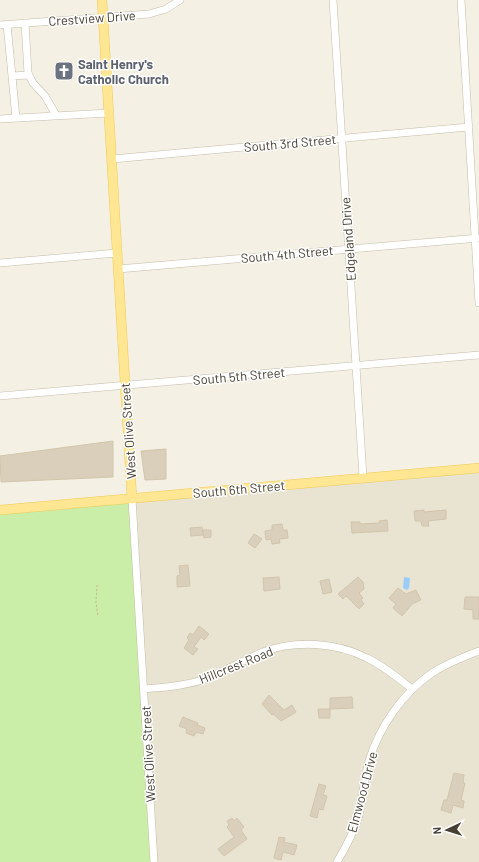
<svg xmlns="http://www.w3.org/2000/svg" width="479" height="862" font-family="Barlow,sans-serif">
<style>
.residential{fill:#e9e3d1}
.green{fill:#caeda8}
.water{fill:#99ccf8}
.building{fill:#dacfbb;stroke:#d2c5ab}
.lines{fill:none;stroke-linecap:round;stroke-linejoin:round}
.minor-casing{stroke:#c3bca8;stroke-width:8}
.major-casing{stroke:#f1ca55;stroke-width:10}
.path{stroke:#c4b695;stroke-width:1;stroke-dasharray:2 2;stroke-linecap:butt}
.minor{stroke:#fff;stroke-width:7}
.major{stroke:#ffe692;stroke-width:9}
.labels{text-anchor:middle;stroke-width:3;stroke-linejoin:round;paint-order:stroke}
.street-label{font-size:13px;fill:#474033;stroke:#fff}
.worship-label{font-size:13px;font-weight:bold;fill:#5b616d;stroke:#fff;text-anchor:start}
</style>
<rect width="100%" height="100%" fill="#f4f0e4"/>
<!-- residential -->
<path class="residential" d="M479,469V862H153L132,499Z"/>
<!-- green -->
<path class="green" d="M132,499L154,862H0V513Z"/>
<!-- water -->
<path class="water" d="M404,577L410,578L409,588L407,590L403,588Z"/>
<!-- building -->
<path class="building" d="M113,441V477L1,482L0,456Z
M166,449V479L145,480L141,451Z
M424,510V512L446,510V519L428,521L429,526H422L421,521H415L414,511Z
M387,520L388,531L352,533L351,522H360V524L380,523L379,521Z
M282,524L283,530H287L288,538L279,539L280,543L272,544L271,539L266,540L265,531L272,530V525Z
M202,527L203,535L191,536L190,528Z
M203,530H211V537L204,538Z
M254,534L262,539L255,548L248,543Z
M188,565L190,586L177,587V576L180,575L179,566Z
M279,577L280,589L264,591L263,578Z
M358,577L363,582L364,589L359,593L363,598L361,600L364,604L359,609L346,596L343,599L338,594Z
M329,579L332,592L323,594L320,581Z
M398,588L406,594L416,590L421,600L412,604L402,616L393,608L396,604L389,598Z
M465,597H479V619H473V610L464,609Z
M199,626L209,634L204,640L201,637L194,647L198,649L193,655L184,648L189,640L187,638L190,633L193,635Z
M269,695L284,710L292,705L296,712L281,721L273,714L272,715L262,704Z
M352,697L353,708L330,709V698Z
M318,709H330V718H319Z
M183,717L198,723L197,725L205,728L203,734L196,732L194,736L186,733L187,729L179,726Z
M454,773L464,775L463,783H465L461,800L464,801L463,808L453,805L451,813L441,810L444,800H447Z
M319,784L326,786L323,795L327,796L323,810L319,809L317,818L310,816Z
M232,818L234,821L237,818L244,827L241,830L247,839L224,856L218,849L234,837L227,827L229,825L227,821Z
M279,837L285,838L284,842L297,845L294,855L283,852L281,860L274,858Z"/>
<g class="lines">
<defs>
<path id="minor" d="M333,0L363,477
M461,0L479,303
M25,23L28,73L33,83L45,96L56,115
M7,24L16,118
M0,25L149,14L166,9L180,0
M12,76L29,75
M0,119L109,113
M112,159L469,127
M0,263L117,253
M118,269L479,238
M0,396L479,355
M132,499L154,862
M144,689C164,687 185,686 205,679C225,672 243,660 263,652C295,640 336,642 367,658C384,666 398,678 412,689
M337,862C346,847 354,832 359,815C363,797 364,778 369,761C379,727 403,693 432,673C447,663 463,657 479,651"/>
<path id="major" d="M102,0L132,499
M0,510L479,468"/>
</defs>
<!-- minor casing -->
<use href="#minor" class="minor-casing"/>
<!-- major casing -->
<use href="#major" class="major-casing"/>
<!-- path -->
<path class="path" d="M97,585L96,603L98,617"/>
<!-- minor -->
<use href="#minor" class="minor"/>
<!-- major -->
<use href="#major" class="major"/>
</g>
<!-- icons -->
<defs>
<symbol id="church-square" viewBox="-11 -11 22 22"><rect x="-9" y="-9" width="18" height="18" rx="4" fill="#6b7280" stroke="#fff"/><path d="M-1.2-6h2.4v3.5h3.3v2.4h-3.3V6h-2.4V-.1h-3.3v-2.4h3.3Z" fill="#fff"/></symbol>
</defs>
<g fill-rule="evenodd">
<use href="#church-square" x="53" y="60" width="22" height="22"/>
</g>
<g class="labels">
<!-- street labels -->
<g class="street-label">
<text transform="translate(92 18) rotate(-4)" y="5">Crestview Drive</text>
<text transform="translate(290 143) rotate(-5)" y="5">South 3rd Street</text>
<text transform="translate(348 239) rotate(-94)" y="5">Edgeland Drive</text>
<text transform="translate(287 254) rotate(-5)" y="5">South 4th Street</text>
<text transform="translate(239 376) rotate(-5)" y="5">South 5th Street</text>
<text transform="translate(128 431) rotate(-94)" y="5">West Olive Street</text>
<text transform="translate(239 489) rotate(-5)" y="5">South 6th Street</text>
<text transform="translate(236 665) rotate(-22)" y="5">Hillcrest Road</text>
<text transform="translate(148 754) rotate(-93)" y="5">West Olive Street</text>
<text transform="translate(362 792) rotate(-75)" y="5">Elmwood Drive</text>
</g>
<!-- worship labels -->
<g class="worship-label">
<text x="78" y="69">Saint Henry's<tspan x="78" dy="15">Catholic Church</tspan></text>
</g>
</g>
<!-- north arrow -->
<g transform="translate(447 830) rotate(266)" stroke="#ffffff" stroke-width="3" paint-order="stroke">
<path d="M0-3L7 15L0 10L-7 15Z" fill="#474033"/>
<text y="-6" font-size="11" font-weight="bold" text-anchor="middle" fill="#474033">N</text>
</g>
</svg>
